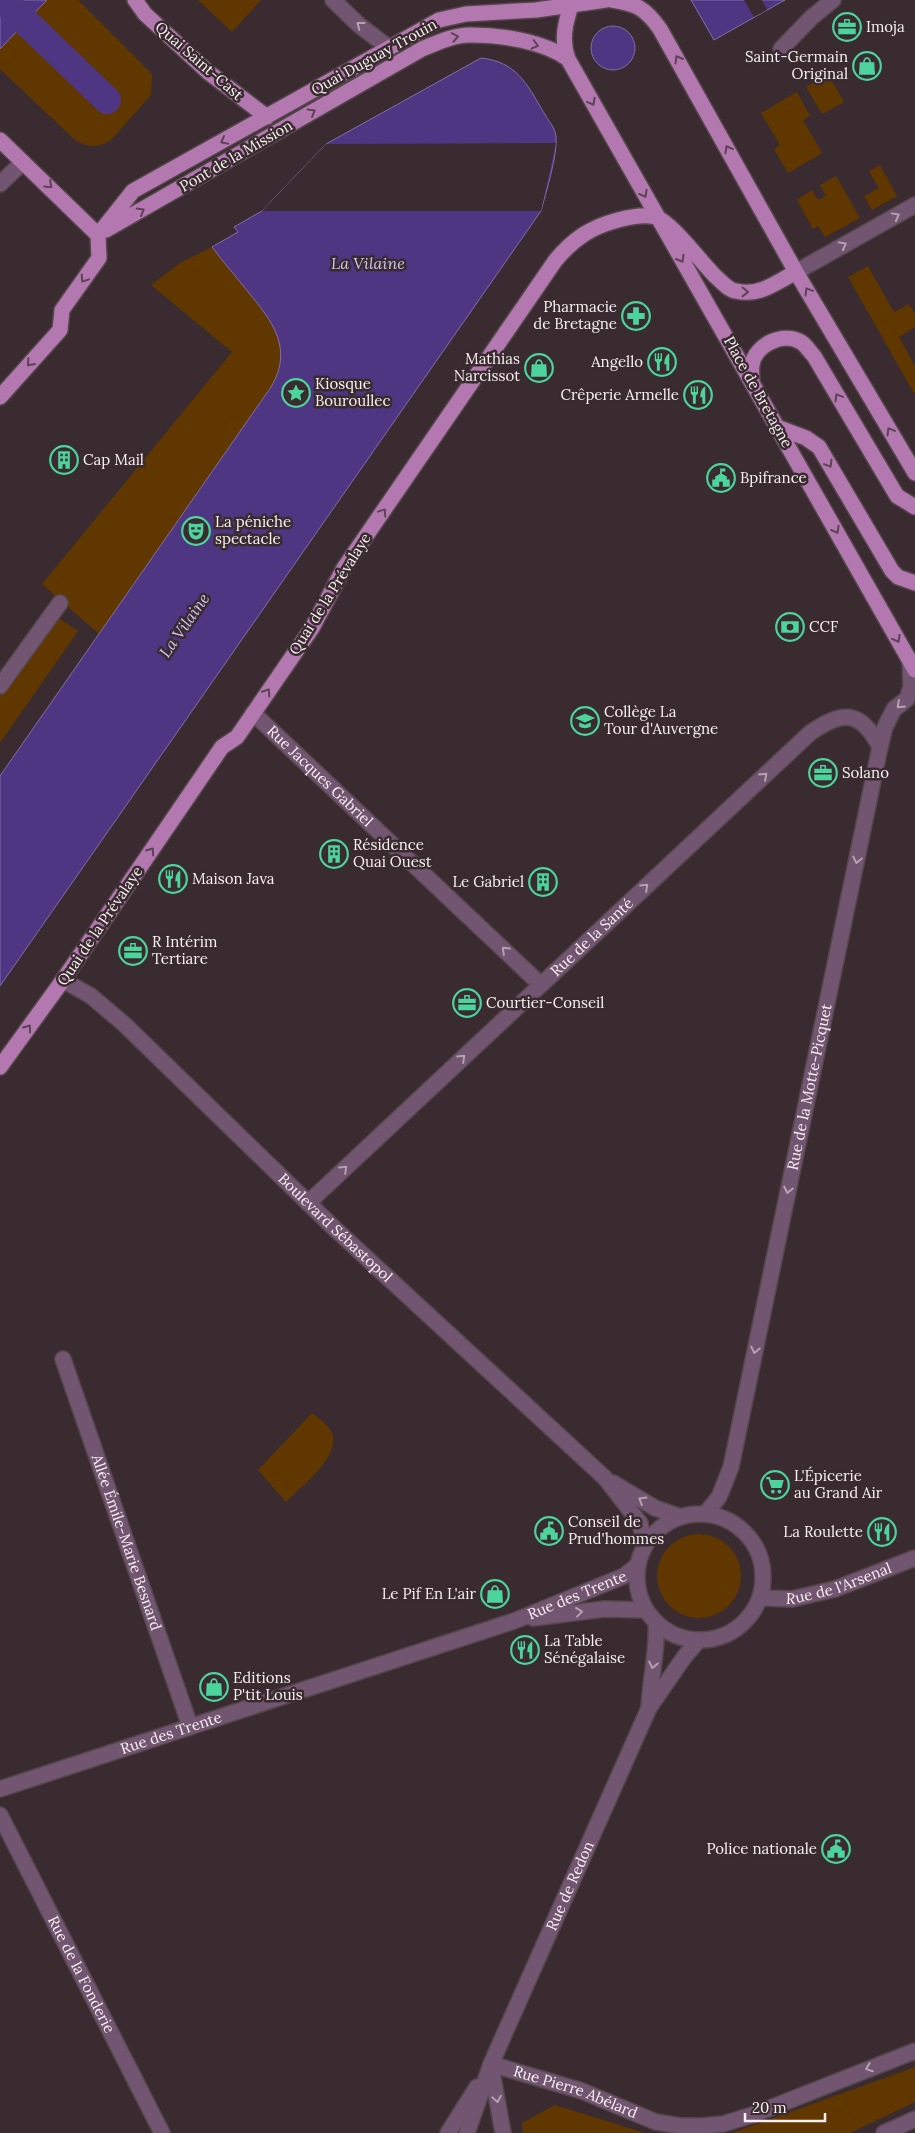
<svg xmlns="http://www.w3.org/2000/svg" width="915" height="2133" font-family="Lora,serif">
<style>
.green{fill:#613700}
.water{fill:#4f3683;stroke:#826ea4}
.pier{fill:#392b2f}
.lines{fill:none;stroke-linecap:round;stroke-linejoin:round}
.canal{stroke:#4f3683;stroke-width:28}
.minor-casing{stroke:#54464a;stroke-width:18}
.major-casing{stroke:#54464a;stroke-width:18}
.minor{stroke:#725570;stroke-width:15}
.major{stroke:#b378b0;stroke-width:15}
.oneway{stroke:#b5a2b0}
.oneway2{stroke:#5e4256}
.labels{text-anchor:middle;stroke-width:5;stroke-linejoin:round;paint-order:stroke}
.poi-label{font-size:15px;fill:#f8eff1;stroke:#392b2f;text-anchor:start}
.street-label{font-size:15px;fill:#f8eff1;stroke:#392b2f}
.water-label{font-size:16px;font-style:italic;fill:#cfc5f1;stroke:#392b2f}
</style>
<rect width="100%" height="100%" fill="#392b2f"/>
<!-- green -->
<path class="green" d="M47,0H78L152,74L151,95L111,140C98,148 89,148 75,140L0,69V49Z
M198,0H261L232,32Z
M828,74L844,102L822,114L806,87Z
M797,92L810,116L803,120L822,153L788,173L774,149L780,145L761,113Z
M880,165L897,196L872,210L864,196L879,188L869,171Z
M836,176L860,218L825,237L818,226L813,229L797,200L812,190L818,200L826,196L820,185Z
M212,247C224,263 237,278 249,293C272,321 294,349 271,387L99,634L42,584L232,352L151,285L180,263Z
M868,266L894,312L909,304L915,314V327L899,337L915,366V395L848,277Z
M55,616L78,631L0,743V693Z
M312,1413C319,1419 331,1426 333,1436C337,1460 301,1486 286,1502L258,1470Z
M657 1576a42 42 0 1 1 84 0a42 42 0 1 1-84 0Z
M915,2067V2102L850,2133H732Z
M555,2105L645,2133H523L522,2123Z"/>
<!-- water -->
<path class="water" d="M0,0H47L0,49Z
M691,0H785L714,40Z
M591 48a22 22 0 1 1 44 0a22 22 0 1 1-44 0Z
M481,58C517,62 527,84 544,113C548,120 555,128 556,136C558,154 546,192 541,211L0,986V776L271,387C294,349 272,321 249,293C237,278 224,263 212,247L238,232L234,227L262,211L326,144Z"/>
<!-- pier -->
<path class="pier" d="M744,0H762L767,10L754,17Z
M556,143L541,211H262L326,144Z"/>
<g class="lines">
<!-- canal -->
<path class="canal" d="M3,0L107,100"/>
<defs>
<g id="minor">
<path d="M333,0L359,25L389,48"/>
<path d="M781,49L812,17L833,0"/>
<path d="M0,184L23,162"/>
<path d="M796,272L915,205"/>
<path d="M0,686L60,603"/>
<path id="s1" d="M253,713L540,984"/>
<path id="s2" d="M63,980L91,996L124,1024L333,1227L605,1478L640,1523L645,1545"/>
<path id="s3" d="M308,1203L810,733C842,711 860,709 880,747"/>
<path id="s4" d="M63,1359L190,1726"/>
<path d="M613,1483L655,1508L681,1517"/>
<path id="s5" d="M706,1513L719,1497L731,1467L880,747L885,727L894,709L907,699L911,687L910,661"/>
<circle cx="700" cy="1577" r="63"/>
<path id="s6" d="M760,1598L792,1599L835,1589L915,1558"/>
<path d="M533,1618L604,1609L646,1610"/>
<path d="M649,1708C650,1679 658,1651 656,1622"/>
<path id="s7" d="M0,1789L514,1621L624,1576L638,1565"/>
<path id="s8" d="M0,1815L162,2133"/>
<path id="s9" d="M491,2064L582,2091L656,2122L680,2126H701L723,2124L752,2115L915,2051"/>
<path d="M491,2066L503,2133"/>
<path d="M448,2133L477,2087"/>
<path id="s10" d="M467,2133L491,2064L649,1708L685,1656L699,1640"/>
<path d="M884,2133L915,2119"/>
</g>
<path id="major" d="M135,0L145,14L208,72L267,117
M612,0C637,4 645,8 660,29L796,272L915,473
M572,3C565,23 561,40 568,59L915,670
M0,140L98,235
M106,230L422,49C437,43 453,35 470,35C501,35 543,41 568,59
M98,235L133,191L439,20L466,14L536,10L606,0
M752,380C752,375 751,369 752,365C755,345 783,331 801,342C806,345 810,352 814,356L897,496L915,507
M0,397L60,330L62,310L99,258L98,235
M777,427L806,438L819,447L892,571L898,577L915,583
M0,1067L63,980L222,747L237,737L312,628L344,568L555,261C573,239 591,227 618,220C629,217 645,214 656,217C671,222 701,262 715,276C721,281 728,290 736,291C759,297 777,282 796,272"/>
</defs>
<!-- minor casing -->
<use href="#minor" class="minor-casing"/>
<!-- major casing -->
<use href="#major" class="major-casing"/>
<!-- minor -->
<use href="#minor" class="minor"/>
<!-- major -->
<use href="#major" class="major"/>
</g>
<!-- one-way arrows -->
<defs><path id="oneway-chevron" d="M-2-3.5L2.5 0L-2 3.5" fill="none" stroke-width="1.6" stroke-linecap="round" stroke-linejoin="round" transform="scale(1.25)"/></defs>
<g class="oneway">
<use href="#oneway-chevron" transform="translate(360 25) rotate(-142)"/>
<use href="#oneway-chevron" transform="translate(896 216) rotate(-29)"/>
<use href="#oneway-chevron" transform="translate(843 245) rotate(-29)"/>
<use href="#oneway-chevron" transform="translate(900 705) rotate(137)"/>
<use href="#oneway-chevron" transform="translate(764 776) rotate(-43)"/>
<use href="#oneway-chevron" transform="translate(857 860) rotate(102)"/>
<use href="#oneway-chevron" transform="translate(645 887) rotate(-43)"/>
<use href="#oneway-chevron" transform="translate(505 950) rotate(-137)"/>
<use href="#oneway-chevron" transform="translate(462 1058) rotate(-43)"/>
<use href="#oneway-chevron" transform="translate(344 1169) rotate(-43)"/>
<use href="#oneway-chevron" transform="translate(788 1190) rotate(102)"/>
<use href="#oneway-chevron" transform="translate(755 1350) rotate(102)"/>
<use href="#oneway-chevron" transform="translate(642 1500) rotate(-149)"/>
<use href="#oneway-chevron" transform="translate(579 1612) rotate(-7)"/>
<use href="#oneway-chevron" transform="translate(653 1665) rotate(102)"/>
<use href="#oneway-chevron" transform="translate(869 2068) rotate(159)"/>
<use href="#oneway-chevron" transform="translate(497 2099) rotate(80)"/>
</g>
<g class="oneway2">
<use href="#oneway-chevron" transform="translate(455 37) rotate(-11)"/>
<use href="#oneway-chevron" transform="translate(535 45) rotate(14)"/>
<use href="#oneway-chevron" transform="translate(678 59) rotate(-120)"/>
<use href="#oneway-chevron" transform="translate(592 102) rotate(61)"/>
<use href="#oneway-chevron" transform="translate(312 112) rotate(-30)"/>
<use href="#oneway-chevron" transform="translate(224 141) rotate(151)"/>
<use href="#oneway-chevron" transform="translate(728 149) rotate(-119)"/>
<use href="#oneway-chevron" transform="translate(49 185) rotate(43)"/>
<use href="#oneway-chevron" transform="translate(644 194) rotate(61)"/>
<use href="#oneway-chevron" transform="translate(141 211) rotate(-30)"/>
<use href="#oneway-chevron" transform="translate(681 259) rotate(60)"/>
<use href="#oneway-chevron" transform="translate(84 279) rotate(124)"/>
<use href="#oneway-chevron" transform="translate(808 291) rotate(-121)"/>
<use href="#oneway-chevron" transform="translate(745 292) rotate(1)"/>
<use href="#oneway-chevron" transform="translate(30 363) rotate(132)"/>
<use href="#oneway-chevron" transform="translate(838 397) rotate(-121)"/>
<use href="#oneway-chevron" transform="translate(890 431) rotate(-121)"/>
<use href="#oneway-chevron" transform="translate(829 464) rotate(59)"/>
<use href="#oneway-chevron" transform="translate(383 512) rotate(-56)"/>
<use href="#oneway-chevron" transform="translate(836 530) rotate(61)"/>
<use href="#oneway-chevron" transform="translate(897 639) rotate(61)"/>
<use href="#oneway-chevron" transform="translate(267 692) rotate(-57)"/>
<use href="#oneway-chevron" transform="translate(151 851) rotate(-55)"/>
<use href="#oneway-chevron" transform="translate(28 1028) rotate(-54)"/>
</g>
<!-- icons -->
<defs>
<symbol id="office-ring" viewBox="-11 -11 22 22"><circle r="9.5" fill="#392b2f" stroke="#4bd49b" stroke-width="1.5"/><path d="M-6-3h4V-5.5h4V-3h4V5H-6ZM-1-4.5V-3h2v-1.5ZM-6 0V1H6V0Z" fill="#4bd49b"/></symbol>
<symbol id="shop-ring" viewBox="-11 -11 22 22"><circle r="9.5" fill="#392b2f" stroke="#4bd49b" stroke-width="1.5"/><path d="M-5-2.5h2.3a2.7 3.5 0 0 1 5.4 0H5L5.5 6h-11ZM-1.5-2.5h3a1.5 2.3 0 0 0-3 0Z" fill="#4bd49b"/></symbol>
<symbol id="pharmacy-ring" viewBox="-11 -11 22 22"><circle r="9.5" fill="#392b2f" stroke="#4bd49b" stroke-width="1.5"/><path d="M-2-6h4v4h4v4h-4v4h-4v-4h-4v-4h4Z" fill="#4bd49b"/></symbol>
<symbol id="restaurant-ring" viewBox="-11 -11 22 22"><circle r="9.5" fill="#392b2f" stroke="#4bd49b" stroke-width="1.5"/><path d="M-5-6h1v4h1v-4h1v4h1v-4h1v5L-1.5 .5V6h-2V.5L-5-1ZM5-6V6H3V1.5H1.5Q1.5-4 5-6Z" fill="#4bd49b"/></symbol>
<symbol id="sight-ring" viewBox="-11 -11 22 22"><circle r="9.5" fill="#392b2f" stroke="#4bd49b" stroke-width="1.5"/><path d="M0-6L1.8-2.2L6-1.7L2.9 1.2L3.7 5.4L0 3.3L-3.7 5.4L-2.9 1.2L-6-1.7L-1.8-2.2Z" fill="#4bd49b"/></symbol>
<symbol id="building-ring" viewBox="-11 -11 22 22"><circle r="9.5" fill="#392b2f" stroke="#4bd49b" stroke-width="1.5"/><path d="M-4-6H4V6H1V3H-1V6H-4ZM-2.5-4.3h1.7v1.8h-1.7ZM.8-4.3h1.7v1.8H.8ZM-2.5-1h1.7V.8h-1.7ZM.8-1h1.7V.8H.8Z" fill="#4bd49b"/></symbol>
<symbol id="civic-ring" viewBox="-11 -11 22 22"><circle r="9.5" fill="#392b2f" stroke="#4bd49b" stroke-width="1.5"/><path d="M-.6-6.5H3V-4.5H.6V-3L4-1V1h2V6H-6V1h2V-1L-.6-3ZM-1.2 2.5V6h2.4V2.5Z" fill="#4bd49b"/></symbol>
<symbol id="theatre-ring" viewBox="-11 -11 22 22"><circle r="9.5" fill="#392b2f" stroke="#4bd49b" stroke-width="1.5"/><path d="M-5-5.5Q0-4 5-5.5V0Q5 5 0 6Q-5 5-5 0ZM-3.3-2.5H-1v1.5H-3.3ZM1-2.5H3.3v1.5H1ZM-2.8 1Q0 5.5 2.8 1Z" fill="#4bd49b"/></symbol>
<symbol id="bank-ring" viewBox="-11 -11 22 22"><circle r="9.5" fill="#392b2f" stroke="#4bd49b" stroke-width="1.5"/><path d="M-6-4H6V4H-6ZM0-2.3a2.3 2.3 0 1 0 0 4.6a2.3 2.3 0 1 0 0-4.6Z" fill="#4bd49b"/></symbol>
<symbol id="school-ring" viewBox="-11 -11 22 22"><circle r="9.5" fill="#392b2f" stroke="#4bd49b" stroke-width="1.5"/><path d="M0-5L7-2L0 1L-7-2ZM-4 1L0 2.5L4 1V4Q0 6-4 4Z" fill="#4bd49b"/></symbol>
<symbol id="supermarket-ring" viewBox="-11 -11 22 22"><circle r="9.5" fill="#392b2f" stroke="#4bd49b" stroke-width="1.5"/><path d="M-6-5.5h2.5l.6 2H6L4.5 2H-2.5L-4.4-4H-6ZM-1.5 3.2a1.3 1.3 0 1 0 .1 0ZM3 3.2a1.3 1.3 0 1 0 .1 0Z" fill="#4bd49b"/></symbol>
</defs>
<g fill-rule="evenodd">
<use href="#office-ring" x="831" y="11" width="32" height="32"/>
<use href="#shop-ring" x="851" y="50" width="32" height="32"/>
<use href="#pharmacy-ring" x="620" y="300" width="32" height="32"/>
<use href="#restaurant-ring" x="646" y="346" width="32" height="32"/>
<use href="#shop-ring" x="523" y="352" width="32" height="32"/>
<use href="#sight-ring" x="280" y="377" width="32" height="32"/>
<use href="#restaurant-ring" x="682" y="379" width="32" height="32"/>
<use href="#building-ring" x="48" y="444" width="32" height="32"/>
<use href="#civic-ring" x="705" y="462" width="32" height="32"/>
<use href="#theatre-ring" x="180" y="515" width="32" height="32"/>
<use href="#bank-ring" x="774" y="611" width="32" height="32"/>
<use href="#school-ring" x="569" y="705" width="32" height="32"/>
<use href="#office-ring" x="807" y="757" width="32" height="32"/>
<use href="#building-ring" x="318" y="838" width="32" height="32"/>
<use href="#restaurant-ring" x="157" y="863" width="32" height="32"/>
<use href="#building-ring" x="527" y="866" width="32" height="32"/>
<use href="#office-ring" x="117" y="935" width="32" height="32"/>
<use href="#office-ring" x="451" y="987" width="32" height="32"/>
<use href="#supermarket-ring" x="759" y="1469" width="32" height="32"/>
<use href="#civic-ring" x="533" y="1515" width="32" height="32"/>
<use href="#restaurant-ring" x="866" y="1516" width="32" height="32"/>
<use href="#shop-ring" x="479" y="1578" width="32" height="32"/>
<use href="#restaurant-ring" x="509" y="1634" width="32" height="32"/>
<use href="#shop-ring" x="198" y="1671" width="32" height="32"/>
<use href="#civic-ring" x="820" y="1833" width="32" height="32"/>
</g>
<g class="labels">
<!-- poi labels -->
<g class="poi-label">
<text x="866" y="32">Imoja</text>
<text x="848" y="62" text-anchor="end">Saint-Germain<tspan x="848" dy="17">Original</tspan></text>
<text x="617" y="312" text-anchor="end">Pharmacie<tspan x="617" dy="17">de Bretagne</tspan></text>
<text x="520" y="364" text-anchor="end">Mathias<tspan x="520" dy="17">Narcissot</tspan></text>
<text x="643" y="367" text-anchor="end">Angello</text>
<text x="315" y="389">Kiosque<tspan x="315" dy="17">Bouroullec</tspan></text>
<text x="679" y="400" text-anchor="end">Crêperie Armelle</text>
<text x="83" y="465">Cap Mail</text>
<text x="740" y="483">Bpifrance</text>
<text x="215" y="527">La péniche<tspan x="215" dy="17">spectacle</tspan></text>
<text x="809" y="632">CCF</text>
<text x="604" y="717">Collège La<tspan x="604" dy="17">Tour d'Auvergne</tspan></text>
<text x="842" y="778">Solano</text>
<text x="353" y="850">Résidence<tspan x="353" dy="17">Quai Ouest</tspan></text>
<text x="192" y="884">Maison Java</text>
<text x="524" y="887" text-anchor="end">Le Gabriel</text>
<text x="152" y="947">R Intérim<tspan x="152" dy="17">Tertiare</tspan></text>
<text x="486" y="1008">Courtier-Conseil</text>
<text x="794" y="1481">L'Épicerie<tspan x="794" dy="17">au Grand Air</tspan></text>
<text x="568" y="1527">Conseil de<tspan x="568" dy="17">Prud'hommes</tspan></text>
<text x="863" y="1537" text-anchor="end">La Roulette</text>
<text x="476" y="1599" text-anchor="end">Le Pif En L'air</text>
<text x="544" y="1646">La Table<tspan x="544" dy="17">Sénégalaise</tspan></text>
<text x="233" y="1683">Editions<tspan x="233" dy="17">P'tit Louis</tspan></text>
<text x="817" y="1854" text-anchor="end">Police nationale</text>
</g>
<!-- street labels -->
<g class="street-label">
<text transform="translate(374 57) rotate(-29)" y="5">Quai Duguay Trouin</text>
<text transform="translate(199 61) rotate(41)" y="5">Quai Saint-Cast</text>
<text transform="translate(236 156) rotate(-30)" y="5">Pont de la Mission</text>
<text transform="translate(758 392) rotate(61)" y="5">Place de Bretagne</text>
<text transform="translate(330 594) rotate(-58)" y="5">Quai de la Prévalaye</text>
<text dy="5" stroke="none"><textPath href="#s1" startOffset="92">Rue Jacques Gabriel</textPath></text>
<text transform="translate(100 926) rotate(-56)" y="5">Quai de la Prévalaye</text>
<text dy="5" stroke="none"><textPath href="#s3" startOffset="389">Rue de la Santé</textPath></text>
<text dy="5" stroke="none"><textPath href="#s5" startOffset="441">Rue de la Motte-Picquet</textPath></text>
<text dy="5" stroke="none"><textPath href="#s2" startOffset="369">Boulevard Sébastopol</textPath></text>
<text dy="5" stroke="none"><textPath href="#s4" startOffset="194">Allée Émile-Marie Besnard</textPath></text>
<text dy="5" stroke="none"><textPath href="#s6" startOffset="81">Rue de l'Arsenal</textPath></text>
<text dy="5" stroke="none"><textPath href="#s7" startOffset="609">Rue des Trente</textPath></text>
<text dy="5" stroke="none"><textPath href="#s7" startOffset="180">Rue des Trente</textPath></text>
<text dy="5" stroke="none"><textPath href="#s10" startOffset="268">Rue de Redon</textPath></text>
<text dy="5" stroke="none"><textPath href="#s8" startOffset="179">Rue de la Fonderie</textPath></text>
<text dy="5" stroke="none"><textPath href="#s9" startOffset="89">Rue Pierre Abélard</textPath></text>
</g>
<!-- water labels -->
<g class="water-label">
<text x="368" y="269">La Vilaine</text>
<text transform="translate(184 625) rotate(-55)" y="6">La Vilaine</text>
</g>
</g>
<!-- scale -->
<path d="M745 2113v8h80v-8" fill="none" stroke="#f8eff1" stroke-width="2.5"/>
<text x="752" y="2113" font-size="15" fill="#f8eff1" stroke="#392b2f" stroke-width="4" paint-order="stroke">20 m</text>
</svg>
